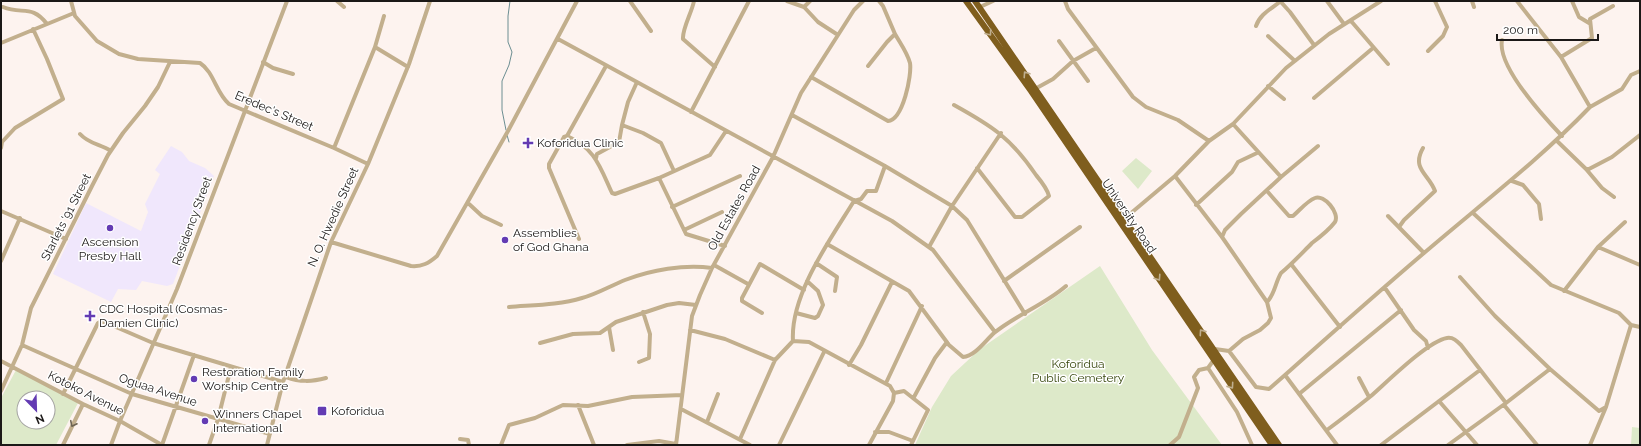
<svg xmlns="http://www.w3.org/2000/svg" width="1641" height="446" font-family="Raleway,sans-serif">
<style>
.education{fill:#f0e7fc}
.green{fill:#dde9c9;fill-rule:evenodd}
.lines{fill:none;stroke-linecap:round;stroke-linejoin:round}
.stream{stroke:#6c8e92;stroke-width:1}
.minor{stroke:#c2af8d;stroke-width:4}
.highway{stroke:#7f5e1e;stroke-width:6}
.oneway{stroke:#bfae8e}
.oneway2{stroke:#6e6452}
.poi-dot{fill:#633bb3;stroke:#fff;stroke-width:1.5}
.labels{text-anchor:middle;stroke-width:3;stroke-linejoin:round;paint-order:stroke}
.street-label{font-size:12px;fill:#1b1817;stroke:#fff}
.poi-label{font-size:12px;fill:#1b1817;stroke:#fff;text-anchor:start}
.park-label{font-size:12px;fill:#36460b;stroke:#fff}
</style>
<rect width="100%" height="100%" fill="#fdf3ef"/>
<!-- education -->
<path class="education" d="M171,146L182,152L189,161L205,168L214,176L173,284L167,286L142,281L136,290L118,289L111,302L53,274L86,203L141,231L148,212L145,204L160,174L155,170Z"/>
<!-- green -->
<path class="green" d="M1136,158L1152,171L1138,189L1122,171Z
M1100,266L1152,350L1222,445H915L932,407L951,376L980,349Z
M16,370L78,403L56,445H1V398ZM24,398H48V422H24Z
M1632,427L1640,428V445H1631Z"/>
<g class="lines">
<!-- stream -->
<path class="stream" d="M506,130L502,110V81L509,65L512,52L508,42V16L510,1
M507,135L509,142"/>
<!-- minor -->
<path class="minor" d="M71,1L75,16L97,41L119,54L138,59L200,63C214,72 216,93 229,104L334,148L368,164
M337,1L344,7
M630,1L651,31
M694,1C692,12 682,29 683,39L715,67
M787,1L804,7
M810,1L804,7L818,22L838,35
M1065,1L1068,9L1133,97L1146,107L1178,120L1209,141
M1280,1L1290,12L1314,45
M1327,1L1344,24
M1472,1L1474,7
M1572,1L1579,17L1589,23
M3,7C22,15 32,4 47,24
M980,7L993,1
M1351,21L1388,64
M1256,26C1260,14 1271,9 1281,1
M1268,36L1295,61
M558,39L892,221L933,250L995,332
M1502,40C1497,66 1544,117 1562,136
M1059,41L1088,81
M1,43L74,13
M375,47L408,67
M1428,51L1443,36L1447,27L1435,1
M1561,57L1592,38L1590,19L1613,6
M263,62L273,68L293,74
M868,66L887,42L895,34L883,6L879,1
M811,77L888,121C903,120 912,75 910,63C907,52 900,43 895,34
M1268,86L1284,99
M1033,90L1053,79L1073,61L1096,48
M1314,98L1373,48
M954,105C992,126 1011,138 1036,175C1041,181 1047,188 1049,196L1022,217H1015L977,168
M1590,107L1622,89L1631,75L1640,71
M691,112L749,1
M792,115L885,166L952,206L967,220L1025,314
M1233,124L1281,177
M622,125L628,102L637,82
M80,134C89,144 100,144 111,151
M567,136L606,66
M1557,141L1586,169H1589L1612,157L1640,135
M1,148L2,142L15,128L63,99L47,59L33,29
M334,148L375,47L384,16
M596,158L597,154L619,142L622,125L643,133L661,143L674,171
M1586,169L1602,188L1614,197
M1175,176L1222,237L1267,302
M659,178L686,234L725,246
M1512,181L1523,185L1539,204L1541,219
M468,203L482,216L501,225
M1196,205L1232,172L1238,162L1257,153
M672,207L740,176
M1,211L66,239
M1473,213L1551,285L1619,313L1631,325
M1388,216L1424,253
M1124,219L1175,176L1209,141L1233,124L1286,68L1329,34L1381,1
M1399,227L1404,220L1435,191C1429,174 1411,169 1423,148
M684,230L722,212
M1222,237L1225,230L1241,214L1281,177L1318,146
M579,239L549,168V164L564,137L567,136C595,148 600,167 612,193L615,194L659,178L710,155L726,131
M331,242L411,266C422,267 429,263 437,256L508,131L577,1
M827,244L909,291L949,345L963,357C975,356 985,341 994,333C1016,315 1044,305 1066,286
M929,247L952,206L1001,133
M1598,247L1640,265
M1,261L20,218
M816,263L837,277L835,291
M1291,264L1340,327
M714,265L748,284
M1460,277L1495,316L1550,369L1599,411L1606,407L1631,325L1640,327
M1004,281L1080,227
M1385,288L1414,330L1426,341L1428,348
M1564,291L1598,247L1625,222
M509,307C533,305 559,305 582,298C597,294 610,286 625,280C651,270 684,264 712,268
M762,313L742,301V298L760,264L804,290
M796,313L815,318L818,316L823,305L818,291L807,281
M609,327L613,350
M690,330L725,339L775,360
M793,341C790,295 830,240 854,201L861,199L867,191H876L885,166
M540,343L573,334L600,333L616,322L667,305L679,303L696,305
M22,345L132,394L270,434
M1215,349L1229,351L1256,387L1269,389L1285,375
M1229,351L1243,339L1260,330L1268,323L1271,318L1267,302C1275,294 1275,283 1281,273C1292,264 1302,253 1312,243C1320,237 1329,230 1335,222C1340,213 1324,194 1315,198C1307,201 1300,210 1293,216H1289L1267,191
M1,361L83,404L120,421L162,445L194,355
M639,362L649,358L650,334L643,312
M849,365L861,345L892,282
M1208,368L1237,412L1252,445
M286,377C300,382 311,382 326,378
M1359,378L1369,397
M886,383L922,306
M1,391L22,345L31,308L92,186L108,155L123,133L145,106L158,87L170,62
M894,393L904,391L928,410L911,445
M63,394L98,323L102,321L153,343L283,382
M1299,394L1401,310
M914,397L935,358L947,342
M1439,401L1477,445
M578,405L594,445
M1504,405L1537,445
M681,409L750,445
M707,422L718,394
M1327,430C1342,419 1356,408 1371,396C1387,382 1428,341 1447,338C1453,337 1457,341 1461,345L1506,403
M875,432H889L913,441
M460,439L468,440L469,445
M740,439L775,360L793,341L809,342L890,386L894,393L893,401L869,445
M63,445L83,404
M111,445L120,421L177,289L287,1
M209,445L218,419L231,367
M267,445L283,382L331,242L368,164L409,64L430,1
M501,445L509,425L535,418L563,405L588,406L632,397L682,395
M627,445L659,441L676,444
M676,445L692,316L700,295L712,268L773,157L801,93L854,10L863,1
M779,445L824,352
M1170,445L1179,437L1198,388L1194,377L1199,370L1208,368L1213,361
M1337,445L1285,375C1331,334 1377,293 1424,253C1480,205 1539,160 1590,107L1561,57L1517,1
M1381,445L1480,370
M1448,445L1506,403L1550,369
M1590,445L1606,407"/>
<!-- highway -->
<path class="highway" d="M966,1L1031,91L1272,445
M975,1L1279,445"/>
</g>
<!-- one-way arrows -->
<defs><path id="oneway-chevron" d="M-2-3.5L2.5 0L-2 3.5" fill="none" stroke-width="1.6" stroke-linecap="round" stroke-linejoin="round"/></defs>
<g class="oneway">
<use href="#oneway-chevron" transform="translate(989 33) rotate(54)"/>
<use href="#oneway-chevron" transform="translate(1026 74) rotate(-124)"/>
<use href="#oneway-chevron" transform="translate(1158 278) rotate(56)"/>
<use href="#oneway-chevron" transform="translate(1202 332) rotate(-125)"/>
<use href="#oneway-chevron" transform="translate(1231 386) rotate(55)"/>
</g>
<use class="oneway2" href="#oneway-chevron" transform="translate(73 424) rotate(116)"/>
<!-- markers -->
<g class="poi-dot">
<path d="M526 137h4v4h4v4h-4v4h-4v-4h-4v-4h4z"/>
<circle cx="110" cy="228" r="4"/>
<circle cx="505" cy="240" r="4"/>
<path d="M88 310h4v4h4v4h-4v4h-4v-4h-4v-4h4z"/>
<circle cx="194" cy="379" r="4"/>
<rect x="317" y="406" width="10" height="10" rx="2"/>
<circle cx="205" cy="421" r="4"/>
</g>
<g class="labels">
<!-- street labels -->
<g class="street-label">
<text transform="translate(274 111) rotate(23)" y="4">Eredec's Street</text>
<text transform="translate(734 208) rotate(-61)" y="4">Old Estates Road</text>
<text transform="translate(1129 216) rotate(56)" y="4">University Road</text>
<text transform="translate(66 217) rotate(-63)" y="4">Starlets '91 Street</text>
<text transform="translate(333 217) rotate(-66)" y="4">N. O. Hwedie Street</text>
<text transform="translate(192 221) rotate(-70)" y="4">Residency Street</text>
<text transform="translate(158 390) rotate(18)" y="4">Oguaa Avenue</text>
<text transform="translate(86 393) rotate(27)" y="4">Kotoko Avenue</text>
</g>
<!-- poi labels -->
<g class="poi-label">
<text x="537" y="147">Koforidua Clinic</text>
<text x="513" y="237">Assemblies<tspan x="513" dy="14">of God Ghana</tspan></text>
<text x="110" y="246" text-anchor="middle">Ascension<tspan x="110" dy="14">Presby Hall</tspan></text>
<text x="99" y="313">CDC Hospital (Cosmas-<tspan x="99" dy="14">Damien Clinic)</tspan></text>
<text x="202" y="376">Restoration Family<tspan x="202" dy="14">Worship Centre</tspan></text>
<text x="331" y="415">Koforidua</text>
<text x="213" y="418">Winners Chapel<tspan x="213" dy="14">International</tspan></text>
</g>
<!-- park labels -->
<g class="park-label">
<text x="1078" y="368">Koforidua<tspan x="1078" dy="14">Public Cemetery</tspan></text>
</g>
</g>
<!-- border -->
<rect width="1641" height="446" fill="none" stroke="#1b1817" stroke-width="4"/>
<!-- north arrow -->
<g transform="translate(36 410) rotate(157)"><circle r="19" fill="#ffffff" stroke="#a4a3a2"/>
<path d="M0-3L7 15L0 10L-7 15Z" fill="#633bb3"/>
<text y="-6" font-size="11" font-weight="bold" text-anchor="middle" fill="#1b1817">N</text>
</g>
<!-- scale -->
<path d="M1497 34v6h101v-6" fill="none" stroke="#1b1817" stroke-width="2"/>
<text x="1503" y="34" font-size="12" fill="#1b1817" stroke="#ffffff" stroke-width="3" paint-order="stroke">200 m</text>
</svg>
